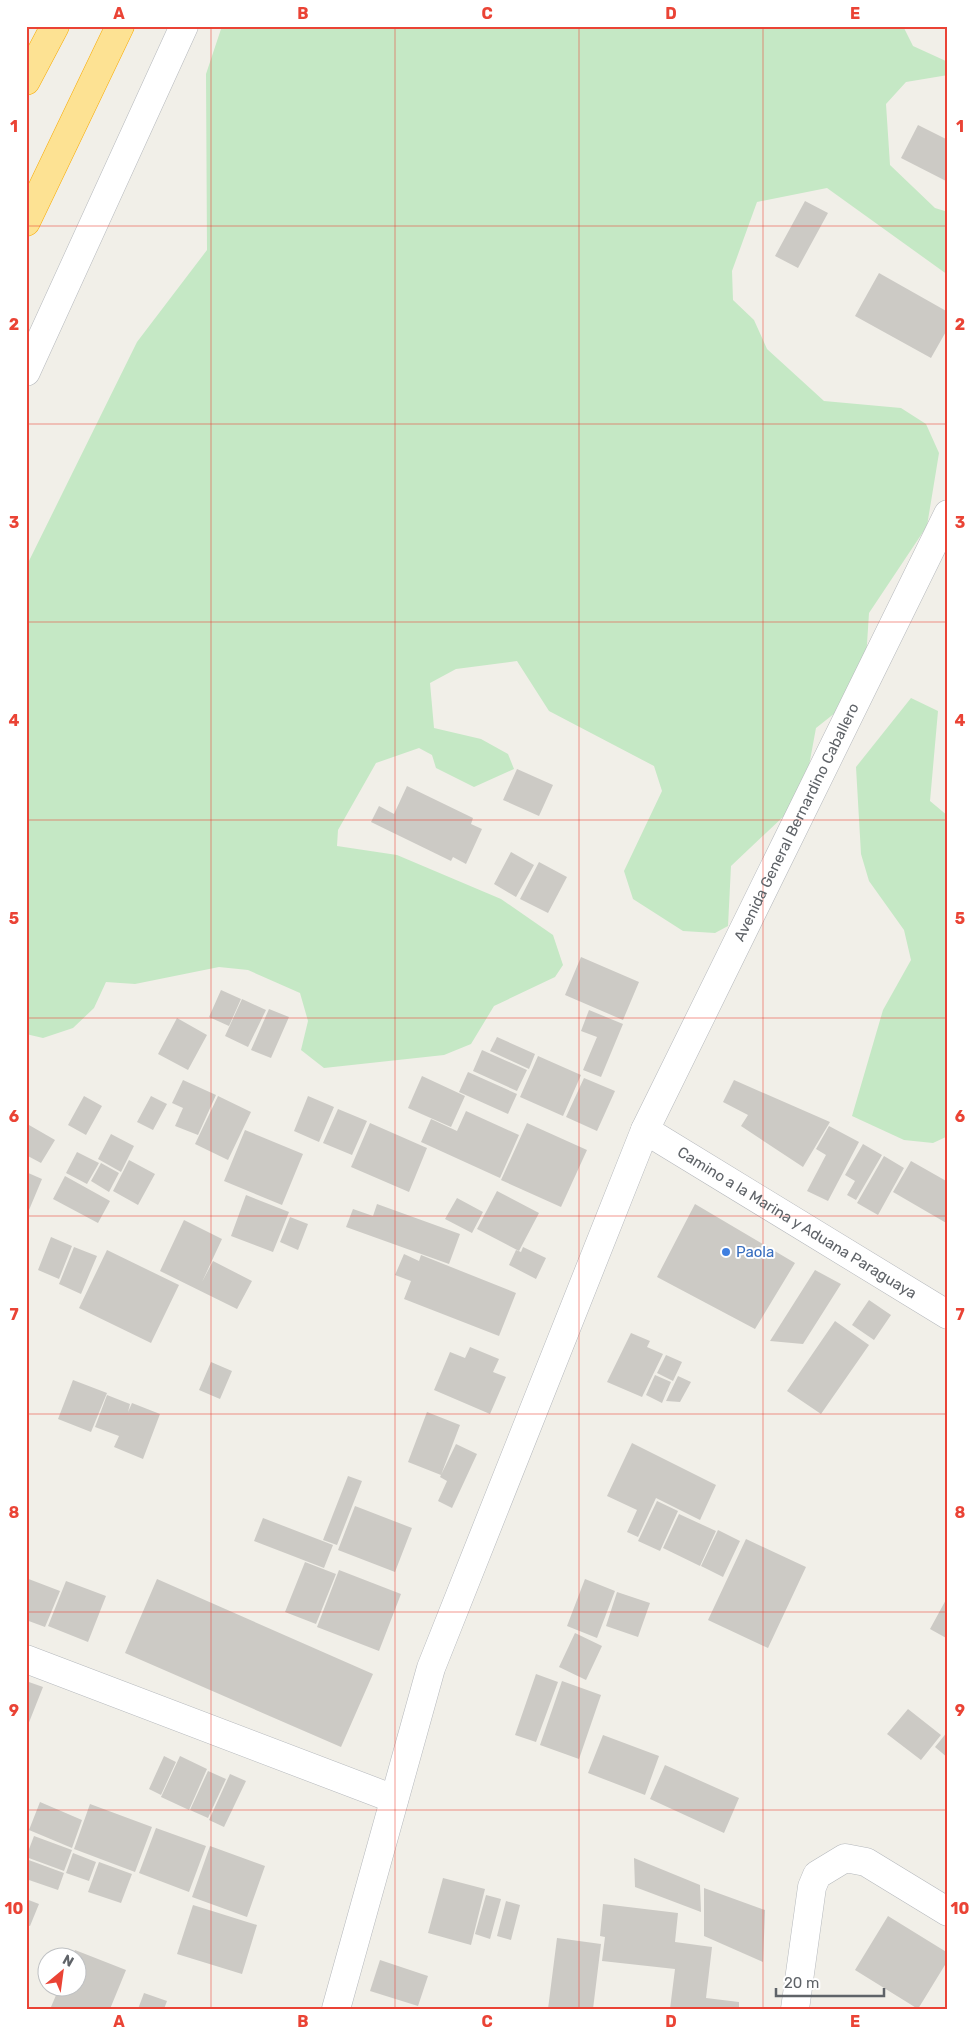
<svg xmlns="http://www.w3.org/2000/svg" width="974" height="2035" font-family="Rubik,sans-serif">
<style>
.green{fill:#c5e8c5}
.building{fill:#cccac5}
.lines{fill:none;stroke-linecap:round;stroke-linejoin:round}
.minor-casing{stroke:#b5b8bc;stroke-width:29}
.highway-casing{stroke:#f9ab00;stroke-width:29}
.minor{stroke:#fff;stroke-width:28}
.highway{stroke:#fde293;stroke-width:28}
.grid{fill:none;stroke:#ea4335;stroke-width:1;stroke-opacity:0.55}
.shop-dot{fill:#3f7fe0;stroke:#fff;stroke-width:2}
.labels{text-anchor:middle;stroke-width:4;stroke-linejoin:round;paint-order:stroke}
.street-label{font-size:15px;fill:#5f6368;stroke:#fff}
.shop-label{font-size:15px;fill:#366cbe;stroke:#fff;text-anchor:start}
.neatline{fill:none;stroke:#ea4335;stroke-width:2}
.grid-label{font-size:16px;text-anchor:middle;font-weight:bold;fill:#ea4335}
</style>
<rect width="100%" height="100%" fill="#f1efe8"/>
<!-- green -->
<path class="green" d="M222,26H903L913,46L948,62V75L906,82L886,104L890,165L935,208L948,212V275L827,188L757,202L732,271L733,300L754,320L767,349L824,401L901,408L926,424L939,453L927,526L869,613L864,690L816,728L803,798L731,866L728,926L715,933L683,931L633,899L624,871L662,791L654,766L549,711L517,661L456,669L430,683L434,728L481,739L508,754L514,769L474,787L436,768L432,755L419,748L376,763L338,830L337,846L397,855L501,899L553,935L563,965L555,977L494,1006L471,1044L444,1055L324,1068L301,1050L308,1021L300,993L248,970L219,967L135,984L106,982L94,1008L73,1028L43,1038L26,1034V567L137,342L207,250L206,74Z
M911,698L938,711L930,801L948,816V1136L933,1143L904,1140L852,1116L883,1010L911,960L904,930L869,881L861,854L856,767Z"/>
<!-- building -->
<path class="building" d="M918,125L948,140V182L901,158Z
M805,201L828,213L798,268L775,256Z
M879,273L948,312V328L931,358L855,316Z
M517,769L553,785L539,816L503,800Z
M407,786L473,818L471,824L482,829L466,864L453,857L451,861L371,822L379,806L394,814Z
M511,852L534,865L516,897L494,884Z
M539,862L567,877L548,913L520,899Z
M581,957L639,982L623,1020L565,995Z
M221,990L241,999L229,1026L209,1017Z
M242,999L266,1010L248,1047L225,1036Z
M269,1009L289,1017L271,1058L251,1050Z
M589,1010L623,1024L601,1077L583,1070L597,1037L581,1031Z
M177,1018L207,1035L188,1070L158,1054Z
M497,1037L535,1054L529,1069L490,1051Z
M482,1050L527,1070L517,1091L473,1071Z
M538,1056L581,1075L563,1116L520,1097Z
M468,1072L517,1094L508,1114L459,1092Z
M422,1076L465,1096L451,1127L408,1108Z
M584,1078L615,1091L597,1131L566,1117Z
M183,1080L216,1095L198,1135L175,1126L183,1108L172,1103Z
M734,1080L830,1122L803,1167L741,1126L748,1115L723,1102Z
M84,1096L102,1106L86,1135L68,1125Z
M151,1096L167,1104L153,1130L137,1122Z
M218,1096L251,1112L228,1160L195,1144Z
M308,1096L334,1107L319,1142L294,1131Z
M338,1109L367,1121L352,1155L323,1143Z
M466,1111L519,1135L500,1178L421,1142L431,1119L457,1131Z
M370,1123L427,1148L409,1192L351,1167Z
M527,1123L587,1150L561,1207L501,1180Z
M29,1125L55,1140L41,1163L26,1155V1131Z
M829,1126L859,1142L828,1201L807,1191L826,1155L816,1149Z
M245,1130L303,1154L282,1205L224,1181Z
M111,1134L134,1146L121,1172L98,1159Z
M863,1144L882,1155L856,1200L847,1195L855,1181L845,1175Z
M77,1152L99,1163L87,1184L66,1173Z
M884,1156L904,1168L878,1215L857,1203Z
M129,1160L155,1174L138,1205L113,1191Z
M911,1161L948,1182V1224L893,1192Z
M101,1163L119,1173L109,1192L91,1181Z
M26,1172L42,1179L29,1210L26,1209Z
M65,1176L110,1201L98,1223L53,1199Z
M497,1191L539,1213L519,1251L477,1229Z
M246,1195L289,1212L273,1252L231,1236Z
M457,1198L483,1212L472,1233L445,1219Z
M377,1204L460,1234L449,1264L346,1227L353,1209L373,1216Z
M695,1204L795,1263L755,1329L657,1277Z
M290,1217L308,1224L298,1250L280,1242Z
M184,1220L222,1239L202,1282L213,1261L252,1281L237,1309L160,1271Z
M51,1237L72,1246L59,1279L38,1270Z
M74,1247L97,1256L81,1294L59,1284Z
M523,1247L546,1258L536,1279L509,1265L516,1250L521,1252Z
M107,1250L179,1285L151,1343L79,1308Z
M404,1254L419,1261L421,1255L516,1293L499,1336L404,1299L411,1281L395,1275Z
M815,1270L841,1284L803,1344L770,1341Z
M869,1300L891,1315L874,1340L852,1325Z
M835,1321L869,1345L821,1414L787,1391Z
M631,1333L650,1341L647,1347L663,1354L642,1397L607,1382Z
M470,1347L499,1359L493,1372L506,1377L490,1414L434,1390L450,1352L465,1358Z
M666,1355L682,1362L673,1381L657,1373Z
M211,1362L232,1371L220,1399L199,1390Z
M655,1375L671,1382L662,1403L646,1395Z
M678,1376L691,1382L680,1402L666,1401Z
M73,1380L107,1393L91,1432L58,1419Z
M107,1395L130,1404L128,1412L132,1403L160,1414L143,1459L114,1447L119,1436L95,1427Z
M427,1412L460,1425L441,1475L408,1462Z
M632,1443L716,1485L700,1520L656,1498L638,1537L627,1532L637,1510L607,1496Z
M456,1444L477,1454L452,1508L438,1501L447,1481L440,1477Z
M348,1476L362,1481L337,1545L323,1540Z
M657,1501L678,1511L660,1551L638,1541Z
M355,1506L412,1528L395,1572L338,1550Z
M679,1514L716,1531L700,1566L663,1548Z
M263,1518L333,1545L324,1568L254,1541Z
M718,1530L740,1541L723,1577L701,1566Z
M746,1539L806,1567L768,1648L708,1620Z
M305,1562L336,1574L316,1624L285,1612Z
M339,1570L401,1594L379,1651L317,1627Z
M26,1578L60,1591L45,1627L26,1620Z
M157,1579L373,1674L341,1747L125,1653Z
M585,1579L615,1591L597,1638L567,1626Z
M66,1581L106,1596L88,1642L48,1626Z
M617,1592L650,1603L638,1637L606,1626Z
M948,1596V1639L930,1629Z
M575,1633L602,1646L586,1680L559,1667Z
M536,1674L558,1682L536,1742L515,1735Z
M26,1681L43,1687L26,1730Z
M562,1681L601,1695L579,1759L540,1745Z
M908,1709L941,1735L921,1760L887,1734Z
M948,1731V1758L935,1747Z
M603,1735L659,1756L645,1795L588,1773Z
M164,1756L176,1762L161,1795L149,1789Z
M180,1756L207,1769L189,1810L161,1797Z
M665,1765L739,1798L724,1833L650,1799Z
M208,1771L226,1779L208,1818L190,1810Z
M230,1774L246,1781L224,1827L209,1820Z
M40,1802L82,1820L72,1848L29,1830Z
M90,1804L152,1827L135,1872L74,1849Z
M156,1828L206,1846L189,1892L139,1873Z
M34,1836L72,1850L64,1871L26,1857Z
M210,1846L265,1866L247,1917L192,1897Z
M73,1853L96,1862L89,1881L66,1873Z
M634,1858L700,1885L701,1912L635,1887Z
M26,1859L64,1873L58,1890L26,1879Z
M99,1862L132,1874L121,1903L88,1892Z
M443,1878L485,1889L471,1945L428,1933Z
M704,1888L765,1910L763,1962L704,1936Z
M486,1895L501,1899L490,1939L475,1934Z
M26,1899L39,1904L30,1926L26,1925Z
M506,1901L520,1905L511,1940L497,1936Z
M603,1904L678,1913L675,1942L712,1947L706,1998L739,2002V2009H670L675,1969L602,1961L605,1937L600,1936Z
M193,1905L257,1925L242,1974L177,1954Z
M888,1916L948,1953V1960L918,2009L855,1970Z
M557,1938L601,1944L593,2009H548Z
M75,1950L126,1970L110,2009H55L51,2007L59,1988H78V1958H72Z
M380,1960L428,1976L418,2006L370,1991Z
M144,1993L167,2001L164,2009H138Z"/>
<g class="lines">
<defs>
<g id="minor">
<path d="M26,372L184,26"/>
<path id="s1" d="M645,1130L948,1315"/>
<path d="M26,1659L394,1799"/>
<path id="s2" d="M336,2009L431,1668L645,1130L948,514"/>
<path d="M795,2009L812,1887L817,1875L845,1858L866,1862L948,1912"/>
</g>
<path id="highway" d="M26,81L55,26
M26,222L120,26"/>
</defs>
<!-- minor casing -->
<use href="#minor" class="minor-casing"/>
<!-- highway casing -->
<use href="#highway" class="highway-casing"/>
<!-- minor -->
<use href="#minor" class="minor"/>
<!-- highway -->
<use href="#highway" class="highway"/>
</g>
<!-- grid -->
<path class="grid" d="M211,26V2009M395,26V2009M579,26V2009M763,26V2009M26,226H948M26,424H948M26,622H948M26,820H948M26,1018H948M26,1216H948M26,1414H948M26,1612H948M26,1810H948"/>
<!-- markers -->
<circle class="shop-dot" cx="726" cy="1252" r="5"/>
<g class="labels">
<!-- street labels -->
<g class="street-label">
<text dy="5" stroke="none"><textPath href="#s2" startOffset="1276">Avenida General Bernardino Caballero</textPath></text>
<text dy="5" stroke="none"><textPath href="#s1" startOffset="178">Camino a la Marina y Aduana Paraguaya</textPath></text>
</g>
<!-- shop labels -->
<g class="shop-label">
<text x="736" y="1257">Paola</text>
</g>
</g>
<!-- border -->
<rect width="974" height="2035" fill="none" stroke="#ffffff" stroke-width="55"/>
<!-- north arrow -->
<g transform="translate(62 1972) rotate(29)"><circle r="24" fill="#ffffff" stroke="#bfc1c3"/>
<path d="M0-4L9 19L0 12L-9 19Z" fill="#ea4335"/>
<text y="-8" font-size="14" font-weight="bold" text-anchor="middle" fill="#5f6368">N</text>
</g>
<!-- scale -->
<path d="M776 1988v8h108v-8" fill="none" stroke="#5f6368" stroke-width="2.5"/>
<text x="784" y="1988" font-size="15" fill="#5f6368" stroke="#ffffff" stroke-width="4" paint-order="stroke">20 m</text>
<rect x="28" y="28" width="918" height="1980" class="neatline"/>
<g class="grid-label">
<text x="119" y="19">A</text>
<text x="303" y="19">B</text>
<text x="487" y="19">C</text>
<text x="671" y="19">D</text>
<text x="855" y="19">E</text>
<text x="14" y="132">1</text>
<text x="960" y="132">1</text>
<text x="14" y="330">2</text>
<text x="960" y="330">2</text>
<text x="14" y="528">3</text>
<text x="960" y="528">3</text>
<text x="14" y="726">4</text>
<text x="960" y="726">4</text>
<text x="14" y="924">5</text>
<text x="960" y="924">5</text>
<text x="14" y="1122">6</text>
<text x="960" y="1122">6</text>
<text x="14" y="1320">7</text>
<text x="960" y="1320">7</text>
<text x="14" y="1518">8</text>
<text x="960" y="1518">8</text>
<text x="14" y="1716">9</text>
<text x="960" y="1716">9</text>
<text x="14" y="1914">10</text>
<text x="960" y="1914">10</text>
<text x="119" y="2027">A</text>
<text x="303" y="2027">B</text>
<text x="487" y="2027">C</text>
<text x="671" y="2027">D</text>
<text x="855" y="2027">E</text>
</g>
</svg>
